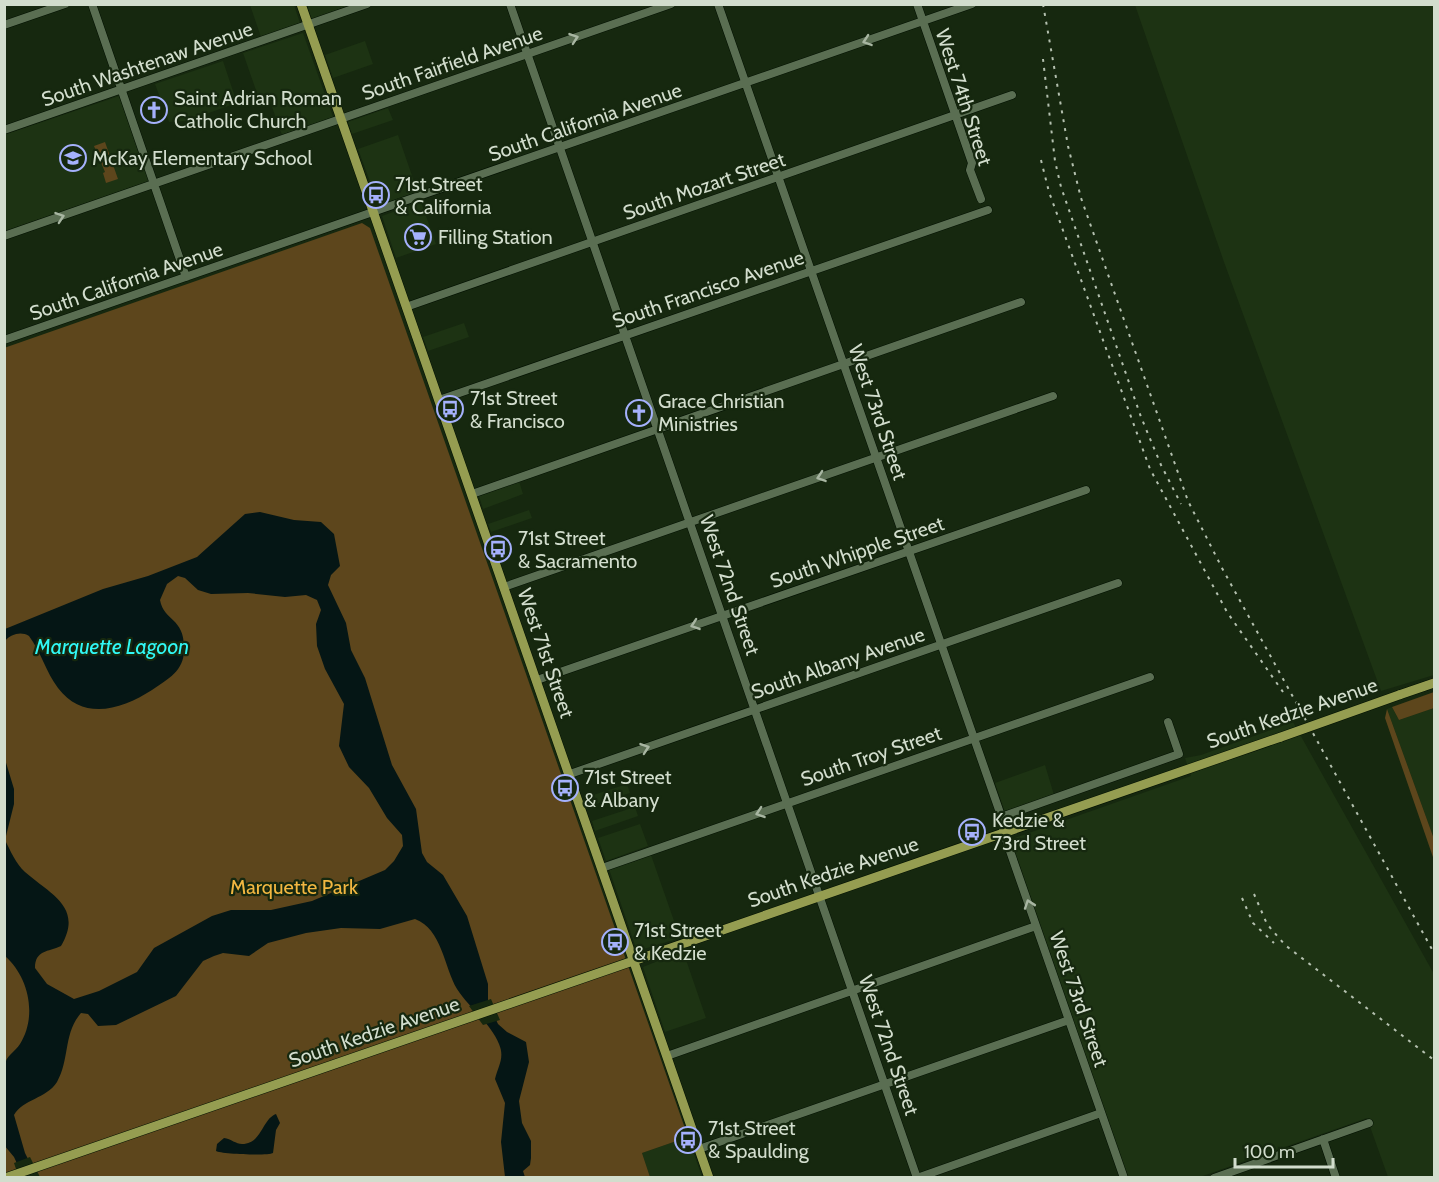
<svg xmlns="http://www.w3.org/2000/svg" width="1439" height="1182" font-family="Cabin,sans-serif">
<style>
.built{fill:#1d3313}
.green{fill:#5d461c}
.water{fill:#051615}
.pier{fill:#16280f}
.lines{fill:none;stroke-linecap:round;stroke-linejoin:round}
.minor-casing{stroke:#021000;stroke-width:9}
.major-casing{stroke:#021000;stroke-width:10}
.minor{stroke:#5a6e52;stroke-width:8}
.major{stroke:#959d51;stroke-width:9}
.rail{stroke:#b4c0af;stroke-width:2;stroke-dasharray:3 6;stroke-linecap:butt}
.major-bridge-casing{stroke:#021000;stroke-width:10;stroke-linecap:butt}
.major-bridge{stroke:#959d51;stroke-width:9}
.oneway{stroke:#a8b6a2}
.labels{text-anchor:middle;stroke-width:4.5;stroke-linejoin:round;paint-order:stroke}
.street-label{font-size:20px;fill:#d2ddcd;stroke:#16280f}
.poi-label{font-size:20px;fill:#d2ddcd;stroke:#16280f;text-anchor:start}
.park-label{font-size:20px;fill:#f2b741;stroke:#16280f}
.water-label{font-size:21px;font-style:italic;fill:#30f8f5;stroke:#16280f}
</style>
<rect width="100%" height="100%" fill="#16280f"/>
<!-- built -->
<path class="built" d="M352,4L312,20L307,5Z
M250,5H294L300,23L261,37Z
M1135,5H1434V675L1381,691L1224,262Z
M303,33L333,117L282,135L267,93L258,96L243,53Z
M365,41L373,64L333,78L325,55Z
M223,61L237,103L186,121L169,122L155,84Z
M119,96L149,181L5,231L4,135Z
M388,108L393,120L352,134L348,122Z
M398,135L418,193L379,206L358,149Z
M421,202L436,244L396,258L382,216Z
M464,323L469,337L428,351L423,337Z
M519,481L523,494L483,509L479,496Z
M529,510L532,518L491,532L488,524Z
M1392,707L1399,720L1434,708V839L1387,709Z
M1293,722L1434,974V1177H1388L1367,1118L1200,1177H1127L1009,840L1191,776L1185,758L1201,755Z
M1045,765L1054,795L1005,812L995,783Z
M627,784L630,793L587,807L584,798Z
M635,807L638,816L595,831L592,821Z
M640,824L648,846L606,861L598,838Z
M651,855L680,938L637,951L609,869Z
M683,951L706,1018L665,1032L643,967Z
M688,1137L702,1177H650L642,1153Z"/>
<!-- green -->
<path class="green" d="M105,142L118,179L106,183L103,173L105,172L94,146Z
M362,223L370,228L688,1137L642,1153L650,1177H5L4,348Z
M1434,692V708L1399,720L1392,707Z
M1387,709L1434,839V860L1385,718Z"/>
<!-- water -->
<path class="water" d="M260,512L294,520L321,522L334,534L340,566L331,575L328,585L346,623L351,650L365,678L392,765L416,809L422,853L427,862L443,875L467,916L488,984V1003L498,1024L507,1032L526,1042L529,1062L519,1101L522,1123L531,1141V1158L530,1165L523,1171L525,1177H505L501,1142L505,1103L495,1079C498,1066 505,1058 499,1044C490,1022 469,1008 457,989C444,967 442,929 415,919L380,929L341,928L306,933L268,943L249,956L223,953L214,956L203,961L176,996L116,1025L98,1026L88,1014L81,1013C63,1034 70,1059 57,1082C46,1099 23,1099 14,1115L25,1153L37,1177L21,1172L14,1157L4,1145C5,1119 2,1092 5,1066C5,1056 16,1051 20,1044C38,1015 28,976 5,956L4,756L14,789V804L5,840C10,850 16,864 25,872C50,894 84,907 61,946C48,952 35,950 35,968L47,984L74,999L99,991L137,972L154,948L212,916L231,910H271L312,901L385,870L394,861L403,846L402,835L387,818L369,788L349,767L339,746L344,704L325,669L317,646L316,624L321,610L317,600L306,595L285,597L248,593L211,594L198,590L185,578L178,576L167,584L160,600C164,622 185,617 184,650C184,671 168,679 152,690C122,709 84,722 58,688C46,672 41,652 29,636C21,631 11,634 5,641V629L103,589L148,576L197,557L245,514Z
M276,1114L280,1123L276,1130L273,1153C268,1156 220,1154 216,1151L217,1144L224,1138C231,1139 236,1144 242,1144C262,1144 262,1119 276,1114Z"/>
<!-- pier -->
<path class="pier" d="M491,999L500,1020L483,1025L469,1006Z
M30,1157L40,1177L19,1178L14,1163Z"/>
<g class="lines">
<defs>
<path id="minor" d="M92,4L186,277
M510,4L917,1178
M718,4L1006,830
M917,4L972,163L970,170L981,199
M4,25L65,4
M4,130L367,4
M4,236L671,4
M406,307L1012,95
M4,340L972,4
M439,400L988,210
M472,494L1021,302
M504,587L1053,396
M537,680L1086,490
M570,774L1118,583
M1001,817L1179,754L1168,722
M1003,831L1124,1178
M602,868L1150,677
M667,1056L1036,926
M1323,1139L1336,1178
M699,1149L1069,1020
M917,1178L1101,1113
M1214,1178L1369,1123"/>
<path id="major" d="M301,4L709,1178
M1399,695L1434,683
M5,1178L1281,737"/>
</defs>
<!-- minor casing -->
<use href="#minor" class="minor-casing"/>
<!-- major casing -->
<use href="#major" class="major-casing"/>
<!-- minor -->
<use href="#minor" class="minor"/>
<!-- major -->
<use href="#major" class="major"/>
<!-- rail -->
<path class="rail" d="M1043,4L1068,146L1081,198L1188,501L1222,568L1434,953
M1043,59L1055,161L1061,187L1141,417L1161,465L1181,504
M1041,160L1049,192L1150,469L1227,612L1283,692
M1254,894L1267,924L1285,945L1434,1060
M1242,898L1253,923L1274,943"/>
<defs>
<path id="major-bridge" d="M1281,737L1399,695"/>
</defs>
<!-- major-bridge casing -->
<use href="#major-bridge" class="major-bridge-casing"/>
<!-- major-bridge -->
<use href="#major-bridge" class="major-bridge"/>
</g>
<!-- one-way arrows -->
<defs><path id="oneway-chevron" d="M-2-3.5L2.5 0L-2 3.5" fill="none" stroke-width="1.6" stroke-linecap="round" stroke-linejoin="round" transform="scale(1.5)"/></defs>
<g class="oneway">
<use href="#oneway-chevron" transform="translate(574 38) rotate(-19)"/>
<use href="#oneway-chevron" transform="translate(867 41) rotate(161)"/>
<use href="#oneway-chevron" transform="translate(60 217) rotate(-19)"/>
<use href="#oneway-chevron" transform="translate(821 477) rotate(161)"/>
<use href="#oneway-chevron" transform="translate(695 625) rotate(161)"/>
<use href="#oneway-chevron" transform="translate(645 748) rotate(-19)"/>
<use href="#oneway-chevron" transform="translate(760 813) rotate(161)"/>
<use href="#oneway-chevron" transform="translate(1029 904) rotate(-109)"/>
</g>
<!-- icons -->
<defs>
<symbol id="church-ring" viewBox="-11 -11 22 22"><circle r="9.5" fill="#16280f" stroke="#a5b1fc" stroke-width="1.5"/><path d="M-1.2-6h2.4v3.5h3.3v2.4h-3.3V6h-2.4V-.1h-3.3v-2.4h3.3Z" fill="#a5b1fc"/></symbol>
<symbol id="school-ring" viewBox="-11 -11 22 22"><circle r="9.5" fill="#16280f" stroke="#a5b1fc" stroke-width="1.5"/><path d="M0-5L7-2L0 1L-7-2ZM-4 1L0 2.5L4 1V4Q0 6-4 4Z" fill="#a5b1fc"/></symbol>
<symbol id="bus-ring" viewBox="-11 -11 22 22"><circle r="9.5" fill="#16280f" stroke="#a5b1fc" stroke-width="1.5"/><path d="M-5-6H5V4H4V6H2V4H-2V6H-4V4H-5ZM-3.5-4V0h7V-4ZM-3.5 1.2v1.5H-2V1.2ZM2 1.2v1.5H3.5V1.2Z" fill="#a5b1fc"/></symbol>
<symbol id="supermarket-ring" viewBox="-11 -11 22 22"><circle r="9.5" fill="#16280f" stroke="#a5b1fc" stroke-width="1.5"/><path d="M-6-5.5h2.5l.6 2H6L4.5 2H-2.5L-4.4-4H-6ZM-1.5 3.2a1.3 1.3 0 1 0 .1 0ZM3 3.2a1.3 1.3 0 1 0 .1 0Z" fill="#a5b1fc"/></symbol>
</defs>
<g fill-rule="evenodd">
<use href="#church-ring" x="139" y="95" width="30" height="30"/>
<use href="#school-ring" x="58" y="143" width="30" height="30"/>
<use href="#bus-ring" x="361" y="180" width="30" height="30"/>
<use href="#supermarket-ring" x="403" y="222" width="30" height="30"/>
<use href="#bus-ring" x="435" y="394" width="30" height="30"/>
<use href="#church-ring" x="624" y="398" width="30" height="30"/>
<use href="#bus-ring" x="483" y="534" width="30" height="30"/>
<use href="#bus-ring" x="550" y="773" width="30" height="30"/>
<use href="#bus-ring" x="957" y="817" width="30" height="30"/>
<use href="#bus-ring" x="600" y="927" width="30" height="30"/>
<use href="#bus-ring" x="673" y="1125" width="30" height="30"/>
</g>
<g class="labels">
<!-- street labels -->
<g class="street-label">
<text transform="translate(452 63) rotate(-19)" y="7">South Fairfield Avenue</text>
<text transform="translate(147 64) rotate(-19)" y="7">South Washtenaw Avenue</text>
<text transform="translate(964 97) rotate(72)" y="7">West 74th Street</text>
<text transform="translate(585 122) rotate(-19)" y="7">South California Avenue</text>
<text transform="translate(704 186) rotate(-19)" y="7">South Mozart Street</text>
<text transform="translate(126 281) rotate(-19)" y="7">South California Avenue</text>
<text transform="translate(708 289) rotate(-19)" y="7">South Francisco Avenue</text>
<text transform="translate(878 412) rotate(71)" y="7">West 73rd Street</text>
<text transform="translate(857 552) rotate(-19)" y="7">South Whipple Street</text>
<text transform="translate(730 585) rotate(71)" y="7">West 72nd Street</text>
<text transform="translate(546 653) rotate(71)" y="7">West 71st Street</text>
<text transform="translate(838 663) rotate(-19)" y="7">South Albany Avenue</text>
<text transform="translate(1292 713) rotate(-19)" y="7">South Kedzie Avenue</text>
<text transform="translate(871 756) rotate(-19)" y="7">South Troy Street</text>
<text transform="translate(833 872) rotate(-19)" y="7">South Kedzie Avenue</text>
<text transform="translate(1079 999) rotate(71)" y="7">West 73rd Street</text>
<text transform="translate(374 1032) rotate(-19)" y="7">South Kedzie Avenue</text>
<text transform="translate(889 1045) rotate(71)" y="7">West 72nd Street</text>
</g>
<!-- poi labels -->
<g class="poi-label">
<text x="174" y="105">Saint Adrian Roman<tspan x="174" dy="23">Catholic Church</tspan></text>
<text x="92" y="165">McKay Elementary School</text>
<text x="395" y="191">71st Street<tspan x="395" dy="23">&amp; California</tspan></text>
<text x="438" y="244">Filling Station</text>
<text x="470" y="405">71st Street<tspan x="470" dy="23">&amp; Francisco</tspan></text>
<text x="658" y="408">Grace Christian<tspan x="658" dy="23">Ministries</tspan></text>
<text x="518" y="545">71st Street<tspan x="518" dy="23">&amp; Sacramento</tspan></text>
<text x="584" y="784">71st Street<tspan x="584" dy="23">&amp; Albany</tspan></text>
<text x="992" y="827">Kedzie &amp;<tspan x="992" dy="23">73rd Street</tspan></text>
<text x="634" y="937">71st Street<tspan x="634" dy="23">&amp; Kedzie</tspan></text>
<text x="708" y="1135">71st Street<tspan x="708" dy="23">&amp; Spaulding</tspan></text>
</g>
<!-- park labels -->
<g class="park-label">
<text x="294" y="894">Marquette Park</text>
</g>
<!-- water labels -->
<g class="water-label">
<text x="112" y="654">Marquette Lagoon</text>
</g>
</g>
<!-- border -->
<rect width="1439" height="1182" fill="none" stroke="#d2ddcd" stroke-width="12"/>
<!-- scale -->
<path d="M1235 1158v9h98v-9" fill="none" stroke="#d2ddcd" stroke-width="3"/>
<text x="1244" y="1158" font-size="18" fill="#d2ddcd" stroke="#16280f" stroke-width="4.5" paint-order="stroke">100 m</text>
</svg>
